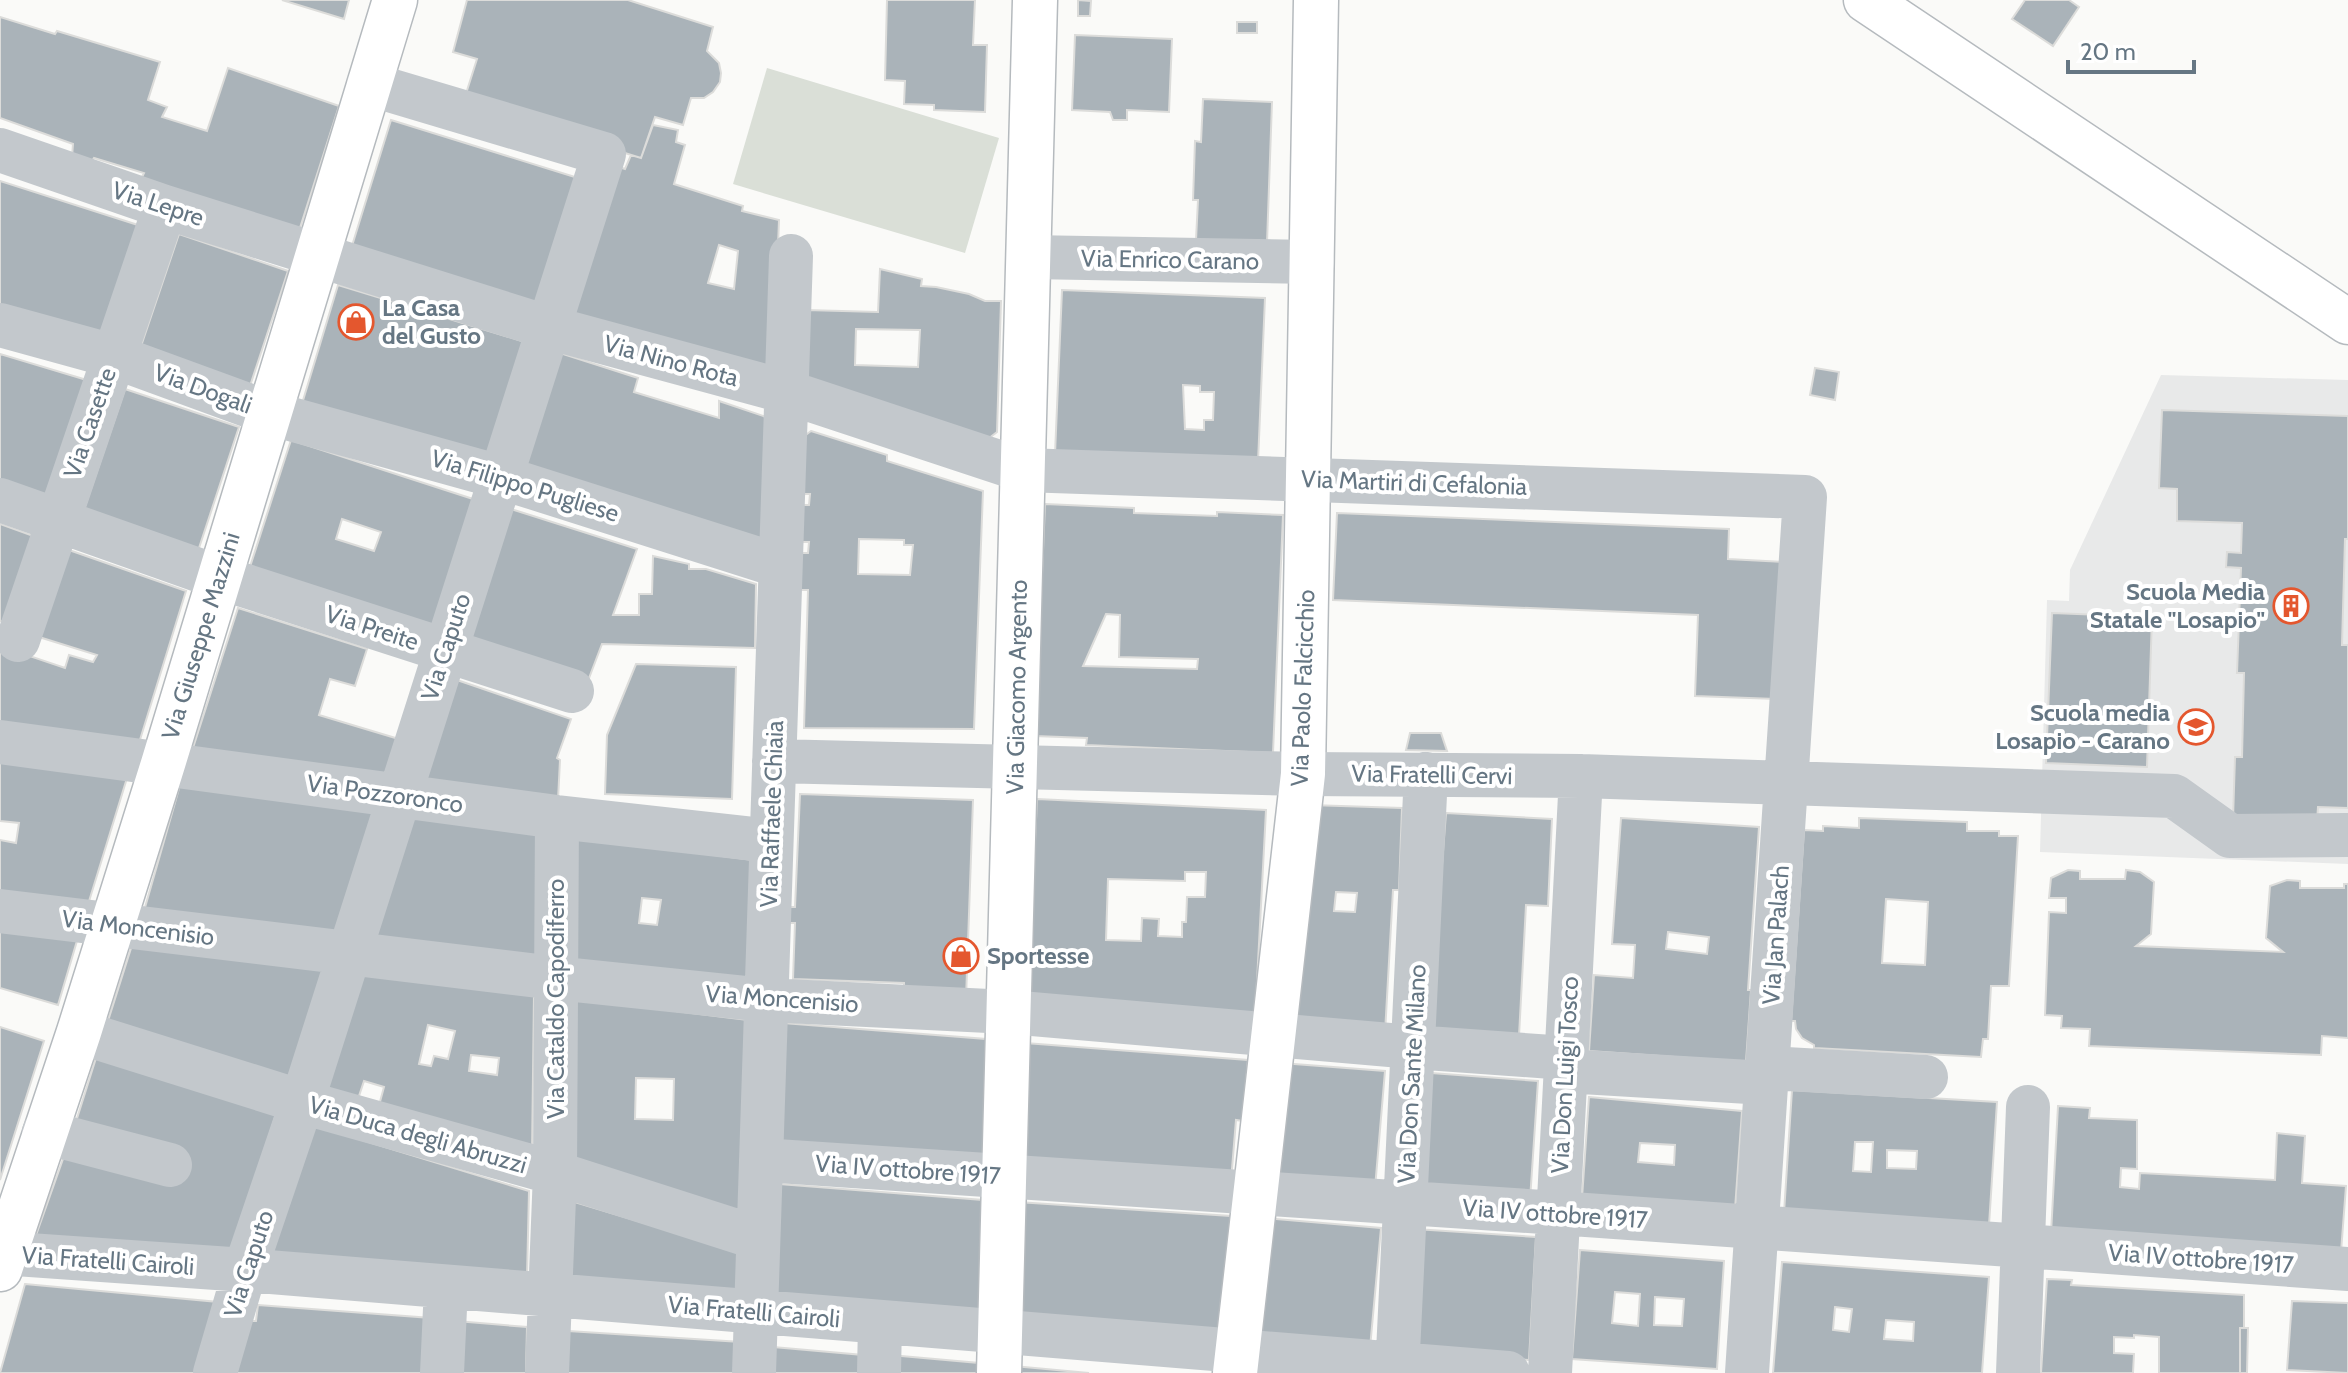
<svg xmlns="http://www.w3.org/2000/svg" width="2348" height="1373" font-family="Cabin,sans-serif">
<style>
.built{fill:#e8e9e9}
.green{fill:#dadfd7}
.building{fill:#aab3b9;stroke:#dcdcda;stroke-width:2;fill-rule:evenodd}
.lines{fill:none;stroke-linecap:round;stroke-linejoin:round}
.major-casing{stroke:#b5babe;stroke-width:47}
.minor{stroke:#c3c8cc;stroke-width:44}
.major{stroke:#fff;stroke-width:44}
.labels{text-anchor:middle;stroke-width:8;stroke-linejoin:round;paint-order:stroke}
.street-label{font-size:24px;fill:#657683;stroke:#fff}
.poi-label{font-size:24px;font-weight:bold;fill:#657683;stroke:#fff;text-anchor:start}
</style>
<rect width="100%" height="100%" fill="#fafaf8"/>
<!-- built -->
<path class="built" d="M2161,375L2348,380V864L2040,852L2047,600L2069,601L2070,570Z"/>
<!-- green -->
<path class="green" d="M767,68L999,138L965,253L733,184Z"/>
<!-- building -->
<path class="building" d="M282,0H349L344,19Z
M467,0H628L713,27L707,51L719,63L721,73L720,82L713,92L704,98H691L683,125L655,117L641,158L463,103L477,59L453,52Z
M887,0H975L973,45H987L985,112L934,110V105L904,104L905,81L885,80Z
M1078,0L1091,1L1090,16H1078Z
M2025,0H2069L2079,7L2053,46L2012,19Z
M0,17L55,34L57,31L160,62L148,100L167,107L162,117L207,131L228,68L339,106L298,234L139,183L144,173L94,158L90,164L72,157L73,144L0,118Z
M1237,22H1257V33H1237Z
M1075,35L1172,39L1169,112L1127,110V120H1113L1110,112L1072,110Z
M1203,99L1272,102L1267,243L1196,240L1198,200H1193L1195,141L1201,142Z
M391,120L578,178L538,307L351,249Z
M653,125L678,130L676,142L685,145L674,184L743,206L742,211L779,220L773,375L567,321L616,166L625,169L631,155L641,158ZM719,245L738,251L734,289L708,283Z
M0,181L141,226L101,345L0,315Z
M179,234L288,271L248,392L138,355Z
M880,269L922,279L921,286L936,287L969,294L985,301H1001L997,432L979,446L804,389L806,310L878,312ZM856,329L920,330L918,367L855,365Z
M338,285L525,342L488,464L301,407Z
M1062,290L1265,298L1258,462L1055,454ZM1183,385L1200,386V392H1214L1213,420H1204V430L1185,429Z
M560,353L638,378L634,392L719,418V401L769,418L762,546L520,475Z
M0,354L90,381L46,504L0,488Z
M1815,368L1839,372L1835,400L1810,395Z
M125,389L239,427L197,554L82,515Z
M2162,410L2348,416V539H2345L2342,645H2348V808L2318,807L2317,822L2233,819L2235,757H2242L2244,673H2237L2241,568L2226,567L2227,552L2241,553L2242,523L2177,521V489L2159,488Z
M811,431L887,455V461L983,491L974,729L804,728L808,590H799V553H808L809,542H799L801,505H809L810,494H803V437ZM859,539L904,540V545H913L910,575L858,574Z
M291,440L476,500L433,633L248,573ZM342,519L381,532L374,551L336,539Z
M1045,504L1134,508V513L1217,516V512L1283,515L1273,753L1086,745L1087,738L1035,736ZM1106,614L1120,615L1119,657L1198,659L1197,669L1083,666Z
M511,509L637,549L613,615H639V594H652L653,556L689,564V569H706L756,584L755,648L602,644L586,686L467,645Z
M1337,513L1729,529L1728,559L1783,562L1776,699L1695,696L1698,615L1333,600Z
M0,524L39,538L6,623L0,621Z
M69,550L186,591L139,743L0,724V646L65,668L69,655L93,662L97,655L39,637Z
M238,608L367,649L355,686L330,679L319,715L402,740L388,777L192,751Z
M2052,613L2152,617L2147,767L2046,763Z
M636,664L736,667L732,799L605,794L607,735Z
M457,680L571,719L557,758L560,760L558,800L423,781Z
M1410,733H1441L1447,751L1406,750Z
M0,761L127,778L86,911L0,899V840L16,843L19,823L0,821Z
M180,785L375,811L334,941L142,918Z
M800,794L973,800L966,999L904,996V983L793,979L795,923H787V907H795Z
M1037,799L1266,810L1255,1020L1027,1008ZM1185,872H1206L1205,897H1187L1186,922H1182V937L1158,936L1159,919L1142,918L1141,941L1106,940L1108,879L1185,881Z
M1310,805L1402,808L1399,890H1393L1385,1033L1286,1024ZM1336,892L1357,893L1355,912L1334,911Z
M1446,813L1552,819L1548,906L1526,905L1519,1036L1429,1032Z
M412,815L537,832V957L376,936Z
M1621,818L1759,827L1748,990H1751L1746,1062L1589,1051L1594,975L1633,978L1635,945L1612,944ZM1668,932L1709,937L1707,954L1666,949Z
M1859,818L1967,822V831H1999V836H2018L2009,986H1991L1988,1039H1983L1981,1057L1814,1048V1045L1802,1038L1796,1029L1795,1021H1791L1804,830L1823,831V826L1859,828ZM1886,899L1928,902L1925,965L1882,963Z
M575,837L753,860L750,982L571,960ZM642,898L661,900L657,925L639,923Z
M2068,870L2080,871V879H2125L2126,870L2140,872L2154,882L2151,934L2136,946L2283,952L2266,938L2270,886L2287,880L2300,881V888H2344V884H2348V1038L2322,1036L2321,1055L2089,1046L2090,1029L2061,1028L2062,1016L2045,1015L2049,912L2066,913V898H2049L2051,878Z
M0,925L79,934L58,1005L0,988Z
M133,942L326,967L288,1081L107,1024Z
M364,971L534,994L532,1154L378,1109L384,1087L364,1081L357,1102L323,1091ZM428,1025L455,1031L448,1059L434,1056L431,1066L419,1064ZM471,1055L499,1058L497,1075L469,1071Z
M570,998L748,1020L742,1218L567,1166ZM636,1078L674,1079L673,1120L635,1119Z
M783,1023L986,1039L984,1161L781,1146Z
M0,1027L44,1041L0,1180Z
M1025,1043L1248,1060L1243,1121L1236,1120L1231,1181L1016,1164Z
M96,1058L276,1114L234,1251L35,1238L74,1128Z
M1281,1063L1385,1071L1375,1188L1273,1181Z
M1431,1073L1538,1081L1530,1200L1423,1193Z
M1792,1090L1997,1102L1989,1225L1784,1213ZM1855,1142H1873L1871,1172L1853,1171ZM1887,1150L1917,1151L1916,1169L1887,1168Z
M1589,1097L1742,1111L1735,1209L1582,1198ZM1640,1143L1675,1145L1674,1165L1638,1162Z
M2058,1106L2090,1108L2089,1118L2137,1120V1169L2121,1168L2120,1187L2139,1189L2140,1173L2275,1180L2277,1133L2305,1136L2302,1183L2346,1186L2341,1252L2051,1233Z
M313,1125L529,1191L527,1278L272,1254Z
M779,1184L983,1200L980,1317L775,1301Z
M568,1200L741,1252L739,1297L564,1280Z
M1017,1202L1231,1216L1218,1338L1014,1320Z
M1265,1218L1381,1228L1370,1348L1254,1338Z
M1415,1229L1536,1237L1529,1360L1407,1352Z
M1580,1250L1724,1261L1717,1369L1572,1359ZM1615,1292L1640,1294L1638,1326L1612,1323ZM1655,1297L1684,1299L1682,1326L1654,1325Z
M1782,1262L1989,1277L1982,1373H1773ZM1835,1307L1852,1309L1849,1332L1833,1330ZM1886,1320L1914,1322L1913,1341L1884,1339Z
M2047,1279L2072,1280L2071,1285L2244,1295V1328H2240V1373H2159V1337L2134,1335V1338L2114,1337V1353L2134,1354L2133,1373H2041Z
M25,1284L218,1302L195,1373H0Z
M2292,1301L2348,1303V1373L2287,1370Z
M258,1305L431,1318L428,1373H235L250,1321H256Z
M456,1321L527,1327L526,1373H453Z
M2240,1328H2248L2247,1373H2209H2240Z
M568,1331L741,1342L740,1373H566Z
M773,1347L863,1355V1373H773Z
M890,1355L979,1363V1373H890Z
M1013,1366L1089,1373H1012Z"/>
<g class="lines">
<defs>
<path id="major" d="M1866,0L2348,322
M0,1269L79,1032L163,764L395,0
M999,1373L1035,0
M1235,1373L1303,774L1316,0"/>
</defs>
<!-- major casing -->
<use href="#major" class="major-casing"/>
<!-- minor -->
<path class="minor" d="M0,150L165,207L547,327L787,392L1023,470L1805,497L1747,1373
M1029,257L1312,262
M0,325L113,356L269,413L500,477L780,566
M0,500L218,577L572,691
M18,640L165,207
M0,742L557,817L771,841
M774,761L1303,774L1581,776L2174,796L2230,836L2348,835
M0,911L555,978L766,1000L1009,1012L1413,1047L1566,1058
M79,1032L302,1102L555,1173L758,1238
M1768,1068L1926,1077
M1565,1071L1766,1083
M44,1132L170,1165
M761,1160L1558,1213L2348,1269
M0,1253L245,1270L1508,1373
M215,1373L245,1270L302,1102L604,154L369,84
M442,1373L446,1287
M547,1373L555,1173L557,817
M754,1373L791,256
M879,1373L880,1323
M1397,1373L1426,774
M1550,1373L1581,776
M2018,1373L2028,1107"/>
<!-- major -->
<use href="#major" class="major"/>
</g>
<!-- icons -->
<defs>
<symbol id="shop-ring" viewBox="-11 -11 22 22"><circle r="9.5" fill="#fff" stroke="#e4572e" stroke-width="1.5"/><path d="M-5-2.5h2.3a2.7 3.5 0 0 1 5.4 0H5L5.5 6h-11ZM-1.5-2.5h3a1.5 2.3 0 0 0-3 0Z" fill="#e4572e"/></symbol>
<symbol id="building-ring" viewBox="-11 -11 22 22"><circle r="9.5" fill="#fff" stroke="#e4572e" stroke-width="1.5"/><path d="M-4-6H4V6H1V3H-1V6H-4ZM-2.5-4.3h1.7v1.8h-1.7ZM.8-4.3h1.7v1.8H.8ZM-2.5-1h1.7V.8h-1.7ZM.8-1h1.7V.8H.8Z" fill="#e4572e"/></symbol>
<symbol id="school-ring" viewBox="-11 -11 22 22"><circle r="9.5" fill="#fff" stroke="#e4572e" stroke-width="1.5"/><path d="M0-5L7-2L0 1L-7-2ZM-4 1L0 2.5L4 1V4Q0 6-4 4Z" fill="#e4572e"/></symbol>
</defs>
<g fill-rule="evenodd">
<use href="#shop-ring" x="336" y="302" width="40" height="40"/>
<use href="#building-ring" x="2271" y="586" width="40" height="40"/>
<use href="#school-ring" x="2176" y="707" width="40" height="40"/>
<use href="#shop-ring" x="941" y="936" width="40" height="40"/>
</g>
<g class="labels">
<!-- street labels -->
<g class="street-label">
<text transform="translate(158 204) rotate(18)" y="8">Via Lepre</text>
<text transform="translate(1170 260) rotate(1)" y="8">Via Enrico Carano</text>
<text transform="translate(671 361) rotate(15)" y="8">Via Nino Rota</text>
<text transform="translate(203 389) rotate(20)" y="8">Via Dogali</text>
<text transform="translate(90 423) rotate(-71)" y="8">Via Casette</text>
<text transform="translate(1414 483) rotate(2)" y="8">Via Martiri di Cefalonia</text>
<text transform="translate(525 486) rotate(17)" y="8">Via Filippo Pugliese</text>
<text transform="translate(372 628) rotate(18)" y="8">Via Preite</text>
<text transform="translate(201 636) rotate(-73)" y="8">Via Giuseppe Mazzini</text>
<text transform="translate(446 647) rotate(-72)" y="8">Via Caputo</text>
<text transform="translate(1017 687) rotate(-89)" y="8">Via Giacomo Argento</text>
<text transform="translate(1303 688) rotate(-88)" y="8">Via Paolo Falcicchio</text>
<text transform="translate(1432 775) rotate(1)" y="8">Via Fratelli Cervi</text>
<text transform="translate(385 794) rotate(8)" y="8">Via Pozzoronco</text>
<text transform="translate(772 814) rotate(-88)" y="8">Via Raffaele Chiaia</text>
<text transform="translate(138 928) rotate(7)" y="8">Via Moncenisio</text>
<text transform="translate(1776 935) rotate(-86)" y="8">Via Jan Palach</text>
<text transform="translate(556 999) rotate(-90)" y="8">Via Cataldo Capodiferro</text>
<text transform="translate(782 999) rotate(4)" y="8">Via Moncenisio</text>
<text transform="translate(1412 1074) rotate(-87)" y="8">Via Don Sante Milano</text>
<text transform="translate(1565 1075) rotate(-87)" y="8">Via Don Luigi Tosco</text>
<text transform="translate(418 1135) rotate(16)" y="8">Via Duca degli Abruzzi</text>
<text transform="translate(908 1170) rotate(4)" y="8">Via IV ottobre 1917</text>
<text transform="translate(1555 1214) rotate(4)" y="8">Via IV ottobre 1917</text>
<text transform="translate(2201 1259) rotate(4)" y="8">Via IV ottobre 1917</text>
<text transform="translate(108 1261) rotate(4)" y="8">Via Fratelli Cairoli</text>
<text transform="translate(249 1264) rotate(-72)" y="8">Via Caputo</text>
<text transform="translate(754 1312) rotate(5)" y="8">Via Fratelli Cairoli</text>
</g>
<!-- poi labels -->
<g class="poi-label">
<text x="382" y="316">La Casa<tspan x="382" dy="28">del Gusto</tspan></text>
<text x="2265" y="600" text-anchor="end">Scuola Media<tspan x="2265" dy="28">Statale "Losapio"</tspan></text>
<text x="2170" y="721" text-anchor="end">Scuola media<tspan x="2170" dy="28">Losapio - Carano</tspan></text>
<text x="987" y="964">Sportesse</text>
</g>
</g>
<!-- scale -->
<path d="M2068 60v12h126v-12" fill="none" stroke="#657683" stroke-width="4"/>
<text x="2080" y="60" font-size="24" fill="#657683" stroke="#ffffff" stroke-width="6" paint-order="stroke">20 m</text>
</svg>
